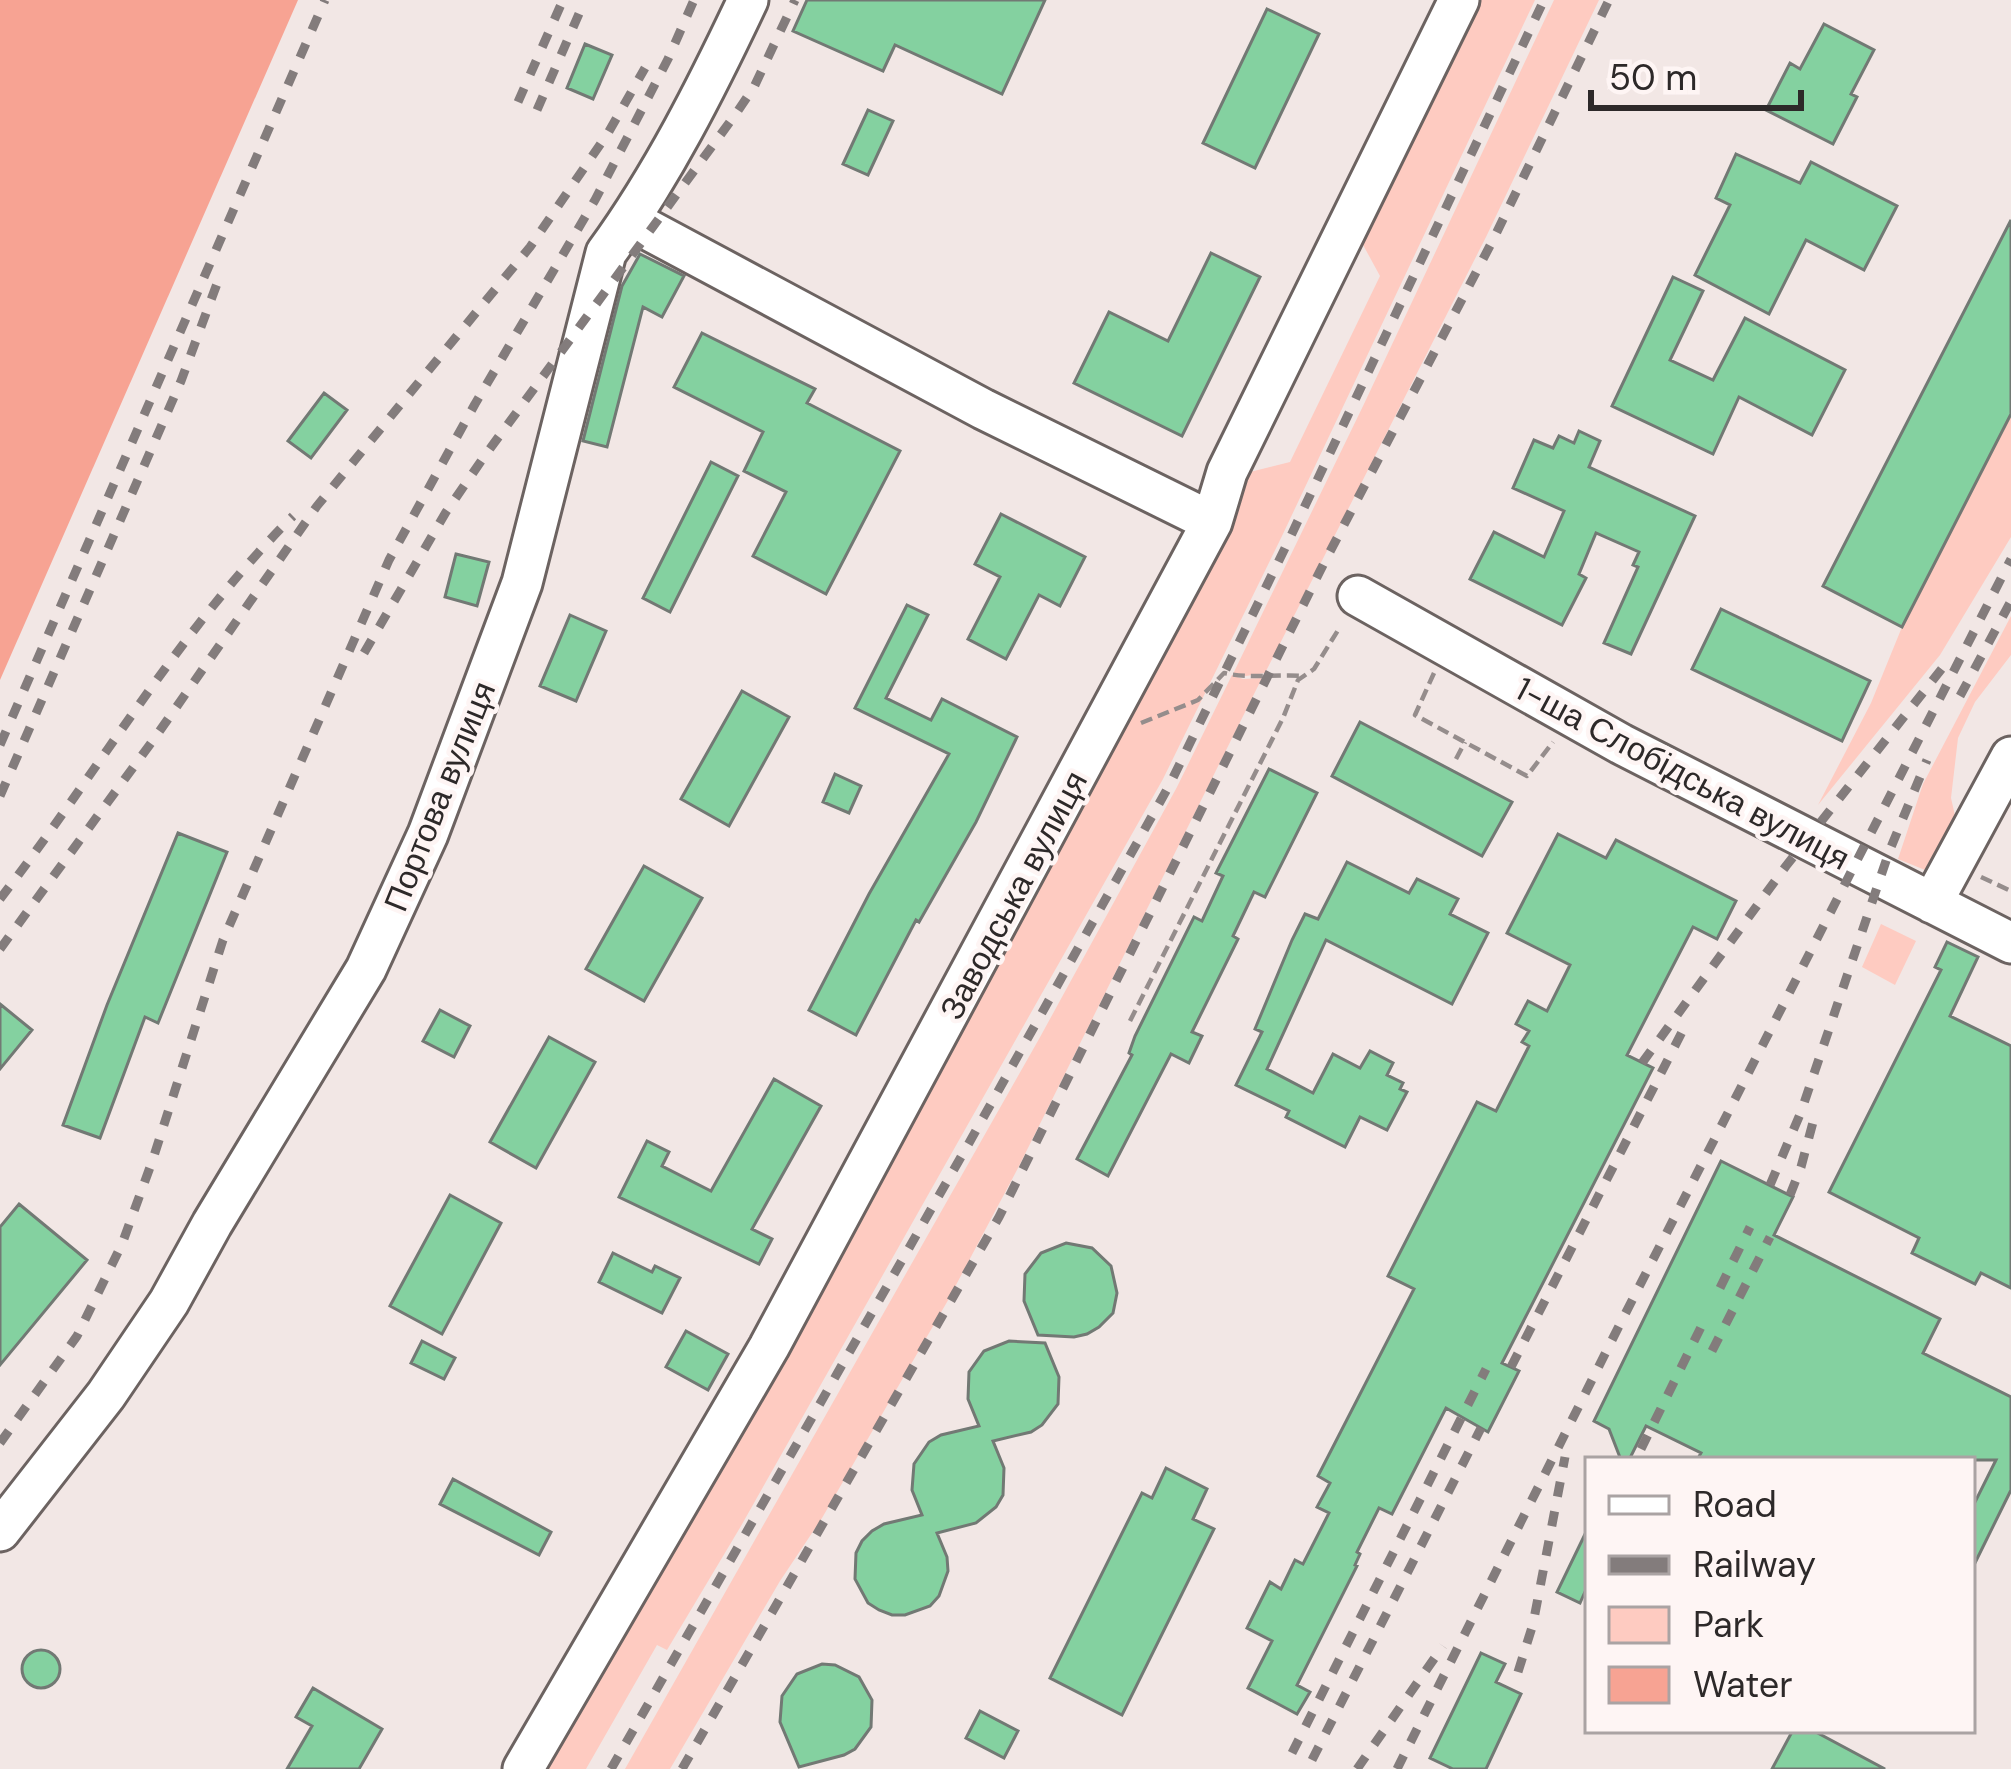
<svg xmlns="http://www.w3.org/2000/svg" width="2011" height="1769" font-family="'DM Sans',sans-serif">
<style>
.green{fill:#fecbc1}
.water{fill:#f7a393}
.building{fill:#84d1a0;stroke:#727974;stroke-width:3}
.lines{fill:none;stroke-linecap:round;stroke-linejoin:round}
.minor-casing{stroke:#6c6361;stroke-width:45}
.path{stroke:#958d8c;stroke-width:4.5;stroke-dasharray:12 6;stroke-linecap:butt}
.minor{stroke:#fff;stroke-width:39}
.rail{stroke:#837c7c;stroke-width:9;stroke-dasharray:15 15;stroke-linecap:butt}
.labels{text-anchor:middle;stroke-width:9;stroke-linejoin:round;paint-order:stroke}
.street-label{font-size:33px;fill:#2d2929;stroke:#fef5f4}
</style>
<rect width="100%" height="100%" fill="#f2e7e5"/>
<!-- green -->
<path class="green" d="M1468,0H1535L1282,536L1163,779L741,1526L667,1650L657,1645L586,1769H541L783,1353L1227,538L1220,517L1238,475L1290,462L1380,276L1356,232Z
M1554,0H1599L1486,237L1265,673L1246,676L1233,674L1364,404Z
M2011,414V537L1940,655L1818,805L1871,703L1902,627Z
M2011,616V655L1975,702L1958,738L1951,798L1956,820L1942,868L1925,870L1898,859L1923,784Z
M1232,675L1243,679L1262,678L1018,1168L947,1302L822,1518L780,1581L670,1769H625L1039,1039L1177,787Z
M1881,924L1916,941L1895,985L1862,967Z"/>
<!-- water -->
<path class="water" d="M0,0H298L0,680Z"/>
<!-- building -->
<path class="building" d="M807,0H1045L1002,94L895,45L883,71L793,31Z
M1267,9L1319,34L1255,168L1203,143Z
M1824,24L1874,50L1851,94L1857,97L1833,144L1766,110L1790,63L1800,69Z
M585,44L612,55L593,99L567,88Z
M868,110L893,121L868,175L843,164Z
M1736,154L1800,183L1811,162L1897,206L1864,270L1806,240L1769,314L1695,275L1730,205L1716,198Z
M2011,220V414L1902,627L1823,586Z
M1211,253L1260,277L1182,436L1074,383L1109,312L1168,341Z
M640,254L684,276L662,317L643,307L607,447L583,441L622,286Z
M1673,277L1703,291L1670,360L1713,380L1745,318L1845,370L1812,435L1739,397L1713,454L1612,406Z
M702,333L815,389L807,403L900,451L826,594L753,556L786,492L744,471L763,432L674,387Z
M324,393L347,410L311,458L288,441Z
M1579,431L1600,441L1589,467L1695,516L1631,654L1604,643L1638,567L1633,565L1639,552L1596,533L1579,574L1586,578L1562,625L1470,579L1494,532L1544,557L1564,511L1513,488L1534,440L1553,448L1559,436L1574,443Z
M711,462L738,476L670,612L643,598Z
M1001,514L1085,557L1060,606L1039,595L1006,659L968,639L1000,577L975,564Z
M456,554L489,562L477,606L445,597Z
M907,605L928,615L886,698L931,720L942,699L1017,737L976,822L919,922L916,920L856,1035L809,1010L869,894L949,754L855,708Z
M1721,609L1870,681L1842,741L1692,669Z
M570,615L606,631L576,701L540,686Z
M742,691L789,717L729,826L681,799Z
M1360,722L1512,802L1482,856L1332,776Z
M1269,769L1317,793L1265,897L1254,892L1233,936L1238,939L1192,1032L1202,1036L1189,1063L1171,1054L1108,1176L1077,1159L1132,1055L1129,1053L1135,1036L1194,917L1202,921L1223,876L1216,873Z
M835,774L861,786L849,813L823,802Z
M178,833L227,852L158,1023L145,1017L100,1138L63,1125L107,1005Z
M1558,834L1606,858L1616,840L1736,901L1717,939L1693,927L1627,1055L1653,1068L1502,1363L1519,1371L1488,1432L1446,1408L1392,1514L1379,1508L1357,1552L1360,1554L1355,1565L1357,1566L1297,1685L1310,1692L1297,1714L1248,1688L1272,1641L1247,1628L1270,1582L1281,1589L1295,1560L1303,1564L1329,1513L1317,1507L1330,1483L1318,1476L1414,1289L1388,1276L1477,1102L1496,1111L1529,1046L1522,1042L1529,1031L1516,1024L1528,1001L1547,1011L1570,965L1507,933Z
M1347,862L1409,893L1417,879L1458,899L1450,914L1488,933L1452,1004L1326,940L1267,1069L1313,1093L1333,1054L1360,1068L1370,1051L1393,1063L1387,1075L1403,1083L1400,1089L1407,1092L1387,1130L1360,1117L1345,1147L1286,1117L1289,1111L1236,1085L1262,1032L1255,1029L1292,940L1305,914L1318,919Z
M644,866L702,898L644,1001L586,969Z
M1947,942L1978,957L1950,1016L2011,1046V1288L1981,1273L1975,1284L1912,1253L1919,1238L1829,1192L1941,970L1935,967Z
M0,1004L32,1030L0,1069Z
M440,1010L470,1026L454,1057L423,1041Z
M549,1037L595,1062L536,1168L490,1142Z
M774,1079L821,1106L752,1229L772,1239L759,1264L619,1197L647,1141L669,1152L662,1166L711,1191Z
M1721,1161L1793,1197L1774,1235L1940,1319L1923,1353L2011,1397V1490L1972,1569V1508L1996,1460H1697L1701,1453L1646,1426L1629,1460H1621L1609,1429L1594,1421Z
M450,1195L501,1223L442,1334L390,1306Z
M19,1204L87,1260L0,1365V1227Z
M1066,1243L1092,1248L1111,1266L1117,1293L1113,1313L1099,1327L1087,1334L1074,1337L1038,1335L1024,1301L1025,1274L1041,1253Z
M613,1253L652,1272L655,1266L680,1278L662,1313L599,1282Z
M686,1331L728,1354L708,1390L666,1367Z
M422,1341L455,1358L444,1379L411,1363Z
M1009,1341L1045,1343L1059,1377L1058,1404L1042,1425L1031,1432L993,1441L1004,1468L1003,1495L996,1507L976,1523L937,1533L947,1557L948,1571L939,1596L930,1606L905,1615H892L879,1610L868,1603L855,1579L856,1553L862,1541L872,1531L884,1524L922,1515L912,1490L914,1464L929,1442L941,1435L979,1426L968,1399L969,1372L984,1351Z
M1166,1468L1207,1489L1193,1519L1214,1529L1122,1715L1050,1678L1142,1493L1152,1498Z
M453,1479L551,1532L539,1555L440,1504Z
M1588,1528V1585L1580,1603L1557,1592Z
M22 1669a19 19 0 1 1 38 0a19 19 0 1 1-38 0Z
M1481,1653L1505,1664L1496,1682L1521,1694L1486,1769H1453L1430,1758Z
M822,1664L835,1665L859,1677L872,1700L871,1727L855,1749L844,1755L799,1767L780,1722L782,1696L797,1674Z
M313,1688L382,1729L359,1769H287L312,1726L296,1717Z
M980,1711L1018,1731L1004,1758L966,1738Z
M1793,1730H1812L1885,1769H1772Z"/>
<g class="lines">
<defs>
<path id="minor" d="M630,220L983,409L1212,522
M1358,596L1621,744L2011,943
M1932,903L2011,757
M0,1531L106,1395L169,1302L212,1224L366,969L428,834L522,583L606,253C662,176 707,87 748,0
M523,1769L769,1347L1212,522L1227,472L1459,0"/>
</defs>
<!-- minor casing -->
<use href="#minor" class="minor-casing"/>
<!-- path -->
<path class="path" d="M1434,673L1415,715L1527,776L1553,742
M1141,723L1198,700L1224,673C1250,679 1277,674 1304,676
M1456,759L1465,742
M1981,877L2011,891
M1130,1021L1283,718L1298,680L1314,669L1340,627"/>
<!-- minor -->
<use href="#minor" class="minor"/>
<!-- rail -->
<path class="rail" d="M518,102L563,0
M537,110L585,0
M364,653L446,512L486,454L735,115L754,87L795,0
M1960,696L2011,601
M0,745L325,0
M0,796L181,381L218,281
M0,899C98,772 179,630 293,516
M0,949L154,739L317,506L530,247L608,133L645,68
M1642,1063L1786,866L1944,666
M1770,1185L1801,1112L1889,852L1927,760
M1790,1195L1801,1167L1816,1111
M1720,1288L1750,1227
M1712,1351L1770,1237
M1511,1367L1683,1030
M0,1443L77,1336L122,1244L153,1159L223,940L389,560L475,404L595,200L668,59L694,0
M1641,1449L1703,1323
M1518,1672L1533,1624L1565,1457
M1292,1753L1486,1369
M1312,1760L1481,1428
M611,1769L969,1143L1170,784L1287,544L1544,0
M682,1769L999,1217L1324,563L1493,240L1609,0
M1357,1769L1443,1646
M1397,1769L1620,1324L2011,559"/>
</g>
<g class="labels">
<!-- street labels -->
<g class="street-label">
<text transform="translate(1683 773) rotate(28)" y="12">1-ша Слобідська вулиця</text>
<text transform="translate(439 796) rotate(-68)" y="12">Портова вулиця</text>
<text transform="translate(1013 895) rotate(-62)" y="12">Заводська вулиця</text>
</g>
</g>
<!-- legend -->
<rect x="1585" y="1457" width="390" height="276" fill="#fef5f4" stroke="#aaa3a3" stroke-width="3"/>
<rect x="1609" y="1496" width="60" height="18" fill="#ffffff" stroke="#aaa3a3" stroke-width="3"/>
<text x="1693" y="1517" font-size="36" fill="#2d2929">Road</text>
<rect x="1609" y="1556" width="60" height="18" fill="#837c7c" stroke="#aaa3a3" stroke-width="3"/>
<text x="1693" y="1577" font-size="36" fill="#2d2929">Railway</text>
<rect x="1609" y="1607" width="60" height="36" fill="#fecbc1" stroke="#aaa3a3" stroke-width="3"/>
<text x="1693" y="1637" font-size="36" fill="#2d2929">Park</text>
<rect x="1609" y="1667" width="60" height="36" fill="#f7a393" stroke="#aaa3a3" stroke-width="3"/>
<text x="1693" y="1697" font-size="36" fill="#2d2929">Water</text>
<!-- scale -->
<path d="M1591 90v18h210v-18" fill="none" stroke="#2d2929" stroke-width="6"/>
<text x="1609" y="90" font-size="36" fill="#2d2929" stroke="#fef5f4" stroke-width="9" paint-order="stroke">50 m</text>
</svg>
